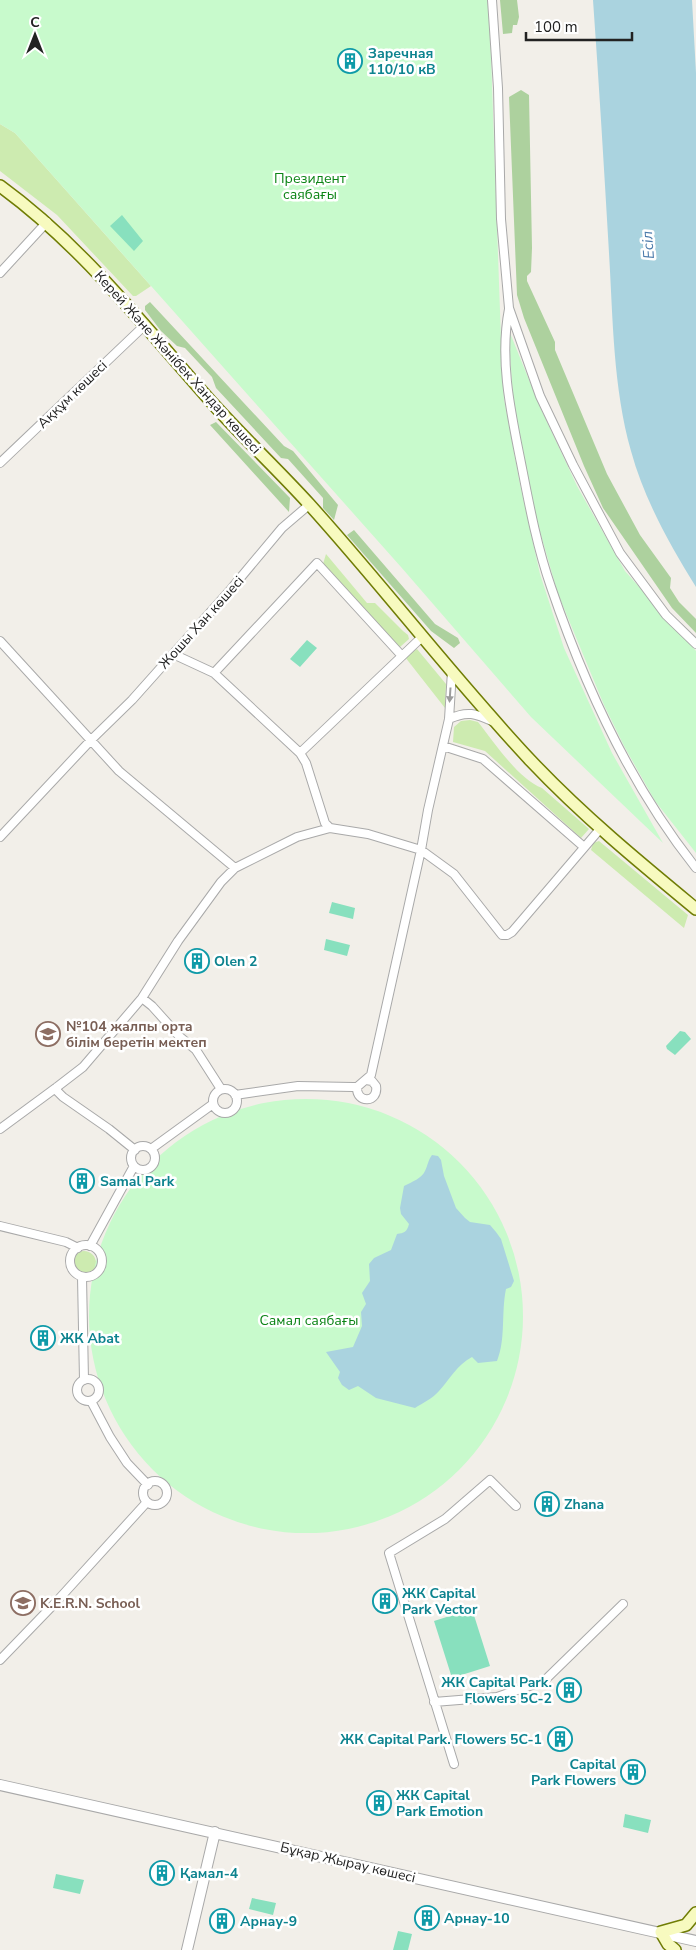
<svg xmlns="http://www.w3.org/2000/svg" width="696" height="1950" font-family="'Nunito Sans',sans-serif">
<style>
.grass{fill:#cdebb0}
.forest{fill:#add19e}
.park{fill:#c8facc}
.pitch{fill:#88e0be}
.water{fill:#aad3df}
.lines{fill:none;stroke-linecap:round;stroke-linejoin:round}
.minor-casing{stroke:#a9a9a9;stroke-width:10}
.tertiary-casing{stroke:#a9a9a9;stroke-width:12}
.secondary-casing{stroke:#707d05;stroke-width:14}
.minor{stroke:#fff;stroke-width:8}
.tertiary{stroke:#fff;stroke-width:10}
.secondary{stroke:#f7fabf;stroke-width:11}
.oneway{fill:#9c9c9c}
.labels{text-anchor:middle;stroke-width:5;stroke-linejoin:round;paint-order:stroke}
.culture-label{font-size:14px;font-weight:bold;fill:#0d838f;stroke:#fff;text-anchor:start}
.park-label{font-size:14px;fill:#0c8416;stroke:#fff}
.street-label{font-size:14px;fill:#222;stroke:#fff}
.education-label{font-size:14px;font-weight:bold;fill:#785e54;stroke:#fff;text-anchor:start}
.water-label{font-size:15px;font-style:italic;fill:#4a7aab;stroke:#fff}
</style>
<rect width="100%" height="100%" fill="#f2efe9"/>
<!-- grass -->
<path class="grass" d="M0,124L15,133L151,286L136,296H133L57,215L0,171Z
M326,554L367,603H375L403,631L408,635L409,639L400,647H397L323,564Z
M417,649L446,684L445,708L405,657Z
M470,720L478,722C494,742 518,779 542,788L589,829L581,838L485,751L453,742L454,727L461,721Z
M599,841L688,915L684,928L591,850L593,843Z
M72 1263a12 12 0 1 1 24 0a12 12 0 1 1-24 0Z"/>
<!-- forest -->
<path class="forest" d="M500,0H517L519,17L517,25H513L512,33L503,34Z
M521,90L529,95L532,248L531,272L527,276V281L555,342V350L607,474L640,535L671,578L670,588L679,602L696,619V633L672,608L603,508L584,466L524,318L517,295L509,97Z
M150,302L284,446L293,451L338,505L334,520L323,508V498L288,459L281,458L216,388L212,377L185,348L177,346L161,331L145,310V306Z
M216,422L290,498L289,512L210,425Z
M354,530L435,624L458,638L460,643L454,648L431,631L347,535Z"/>
<!-- park -->
<path class="park" d="M0,0H489L501,339L504,399L520,484L540,574L564,648L612,753L663,843L531,717L401,567L15,133L0,124Z
M508,328L540,407L577,486L625,571L696,651V853L655,801L624,746L604,705L558,594L531,501L514,410Z
M89 1316a217 217 0 1 1 434 0a217 217 0 1 1-434 0Z"/>
<!-- pitch -->
<path class="pitch" d="M122,215L143,241L134,251L110,226Z
M307,640L317,648L300,667L290,659Z
M332,902L355,908L353,919L329,913Z
M326,939L350,945L347,956L324,950Z
M680,1031L685,1032L691,1039L675,1055L667,1049L666,1046Z
M472,1609L490,1666L452,1678L434,1621Z
M625,1814L651,1820L648,1833L623,1827Z
M56,1874L84,1880L80,1894L53,1888Z
M252,1898L276,1903L273,1915L249,1909Z
M398,1931L412,1934L408,1950H393Z"/>
<!-- water -->
<path class="water" d="M593,0H692L696,73V587C670,545 644,499 631,451C613,387 613,319 609,253C604,168 599,84 593,0Z
M432,1155L438,1156L441,1160L444,1176L456,1208L465,1218L470,1222L490,1225L496,1232L501,1239L514,1281L511,1287L506,1289C501,1313 506,1339 497,1361L478,1363L472,1357C457,1365 450,1379 439,1391C433,1398 423,1403 415,1408L376,1398L358,1386L349,1390L342,1385L338,1378L340,1372L326,1352L353,1347L362,1326L361,1312L366,1304L362,1293L370,1281L369,1264L374,1258L391,1250L397,1234C404,1233 407,1232 409,1224L401,1214L400,1208L404,1186C412,1182 422,1178 425,1171C428,1165 428,1160 432,1155Z"/>
<g class="lines">
<defs>
<path id="minor" d="M492,0L498,88L501,219L509,308L540,396L573,465L620,553L666,615L696,644
M0,273L47,222
M509,309C499,360 511,413 521,463C529,504 537,547 551,587C585,687 630,785 696,868
M0,463L145,325
M0,641L119,771L235,868
M173,654L214,673
M402,656L317,563L214,673L300,753L422,637
M449,719C468,710 476,714 494,722
M443,746L483,759L584,847
M300,753L306,763L325,823L330,828
M0,837L91,740L132,700L231,589L282,528L310,504
M142,998L152,1006L179,1036L196,1050L221,1089
M57,1087V1091L63,1097L109,1129L135,1150
M357,1087C356,1104 379,1103 376,1086L372,1081L366,1080
M213 1101a12 12 0 1 1 24 0a12 12 0 1 1-24 0Z
M235,1095L298,1086L353,1087H357L371,1075L421,850L454,874L502,935H507L512,932L600,829
M0,1129L57,1087L83,1067L142,998L178,941L221,882L235,868L297,837L330,828L368,834L421,850L428,810L449,719L452,671
M131 1158a12 12 0 1 1 24 0a12 12 0 1 1-24 0Z
M151,1149L213,1104
M0,1226L66,1242L78,1248
M70 1261a16 16 0 1 1 32 0a16 16 0 1 1-32 0Z
M90,1246L134,1166
M82,1277L84,1380
M77 1390a11 11 0 1 1 22 0a11 11 0 1 1-22 0Z
M91,1401L110,1437L127,1463L148,1485
M143 1493a12 12 0 1 1 24 0a12 12 0 1 1-24 0Z
M0,1660L57,1601L147,1502
M434,1702L497,1697L544,1681L623,1604
M454,1764L389,1553L445,1519L490,1480L516,1506"/>
<path id="tertiary" d="M0,1785L696,1941
M187,1950L215,1832"/>
<path id="secondary" d="M0,186C84,247 146,329 215,406C245,439 279,471 309,504C385,588 453,678 531,761C582,815 639,862 696,909
M675,1950L668,1944L661,1932L686,1925L696,1913"/>
</defs>
<!-- minor casing -->
<use href="#minor" class="minor-casing"/>
<!-- tertiary casing -->
<use href="#tertiary" class="tertiary-casing"/>
<!-- secondary casing -->
<use href="#secondary" class="secondary-casing"/>
<!-- minor -->
<use href="#minor" class="minor"/>
<!-- tertiary -->
<use href="#tertiary" class="tertiary"/>
<!-- secondary -->
<use href="#secondary" class="secondary"/>
</g>
<!-- one-way arrows -->
<defs><path id="oneway-solid" d="M-6-.8H1V-3.2L6.5 0L1 3.2V.8H-6Z" transform="scale(1.25)"/></defs>
<use class="oneway" href="#oneway-solid" transform="translate(450 695) rotate(94)"/>
<!-- icons -->
<defs>
<symbol id="building-ring" viewBox="-11 -11 22 22"><circle r="9.5" fill="#fff" stroke="#0f9aa8" stroke-width="1.5"/><path d="M-4-6H4V6H1V3H-1V6H-4ZM-2.5-4.3h1.7v1.8h-1.7ZM.8-4.3h1.7v1.8H.8ZM-2.5-1h1.7V.8h-1.7ZM.8-1h1.7V.8H.8Z" fill="#0f9aa8"/></symbol>
<symbol id="school-ring" viewBox="-11 -11 22 22"><circle r="9.5" fill="#fff" stroke="#8d6e63" stroke-width="1.5"/><path d="M0-5L7-2L0 1L-7-2ZM-4 1L0 2.5L4 1V4Q0 6-4 4Z" fill="#8d6e63"/></symbol>
</defs>
<g fill-rule="evenodd">
<use href="#building-ring" x="336" y="47" width="28" height="28"/>
<use href="#building-ring" x="183" y="947" width="28" height="28"/>
<use href="#school-ring" x="34" y="1020" width="28" height="28"/>
<use href="#building-ring" x="68" y="1167" width="28" height="28"/>
<use href="#building-ring" x="29" y="1324" width="28" height="28"/>
<use href="#building-ring" x="533" y="1490" width="28" height="28"/>
<use href="#building-ring" x="371" y="1587" width="28" height="28"/>
<use href="#school-ring" x="9" y="1589" width="28" height="28"/>
<use href="#building-ring" x="555" y="1676" width="28" height="28"/>
<use href="#building-ring" x="546" y="1725" width="28" height="28"/>
<use href="#building-ring" x="619" y="1758" width="28" height="28"/>
<use href="#building-ring" x="365" y="1789" width="28" height="28"/>
<use href="#building-ring" x="148" y="1859" width="28" height="28"/>
<use href="#building-ring" x="413" y="1904" width="28" height="28"/>
<use href="#building-ring" x="208" y="1907" width="28" height="28"/>
</g>
<g class="labels">
<!-- culture labels -->
<g class="culture-label">
<text x="368" y="58">Заречная<tspan x="368" dy="16">110/10 кВ</tspan></text>
<text x="214" y="966">Olen 2</text>
<text x="100" y="1186">Samal Park</text>
<text x="60" y="1343">ЖК Abat</text>
<text x="564" y="1509">Zhana</text>
<text x="402" y="1598">ЖК Capital<tspan x="402" dy="16">Park Vector</tspan></text>
<text x="552" y="1687" text-anchor="end">ЖК Capital Park.<tspan x="552" dy="16">Flowers 5C-2</tspan></text>
<text x="542" y="1744" text-anchor="end">ЖК Capital Park. Flowers 5C-1</text>
<text x="616" y="1769" text-anchor="end">Capital<tspan x="616" dy="16">Park Flowers</tspan></text>
<text x="396" y="1800">ЖК Capital<tspan x="396" dy="16">Park Emotion</tspan></text>
<text x="180" y="1878">Қамал-4</text>
<text x="444" y="1923">Арнау-10</text>
<text x="240" y="1926">Арнау-9</text>
</g>
<!-- park labels -->
<g class="park-label">
<text x="310" y="183">Президент<tspan x="310" dy="16">саябағы</tspan></text>
<text x="309" y="1325">Самал саябағы</text>
</g>
<!-- street labels -->
<g class="street-label">
<text transform="translate(178 362) rotate(48)" y="5">Керей Және Жәнібек Хандар көшесі</text>
<text transform="translate(72 394) rotate(-44)" y="5">Аққұм көшесі</text>
<text transform="translate(201 622) rotate(-48)" y="5">Жошы Хан көшесі</text>
<text transform="translate(348 1862) rotate(13)" y="5">Бұқар Жырау көшесі</text>
</g>
<!-- education labels -->
<g class="education-label">
<text x="66" y="1031">№104 жалпы орта<tspan x="66" dy="16">білім беретін мектеп</tspan></text>
<text x="40" y="1608">K.E.R.N. School</text>
</g>
<!-- water labels -->
<g class="water-label">
<text transform="translate(648 245) rotate(-94)" y="5">Есіл</text>
</g>
</g>
<!-- north arrow -->
<g transform="translate(35 35)" stroke="#ffffff" stroke-width="4" paint-order="stroke">
<path d="M0-4L9 19L0 12L-9 19Z" fill="#222222"/>
<text y="-8" font-size="14" font-weight="bold" text-anchor="middle" fill="#222222">С</text>
</g>
<!-- scale -->
<path d="M526 32v8h106v-8" fill="none" stroke="#222222" stroke-width="2.5"/>
<text x="534" y="32" font-size="15" fill="#222222" stroke="#ffffff" stroke-width="4" paint-order="stroke">100 m</text>
</svg>
